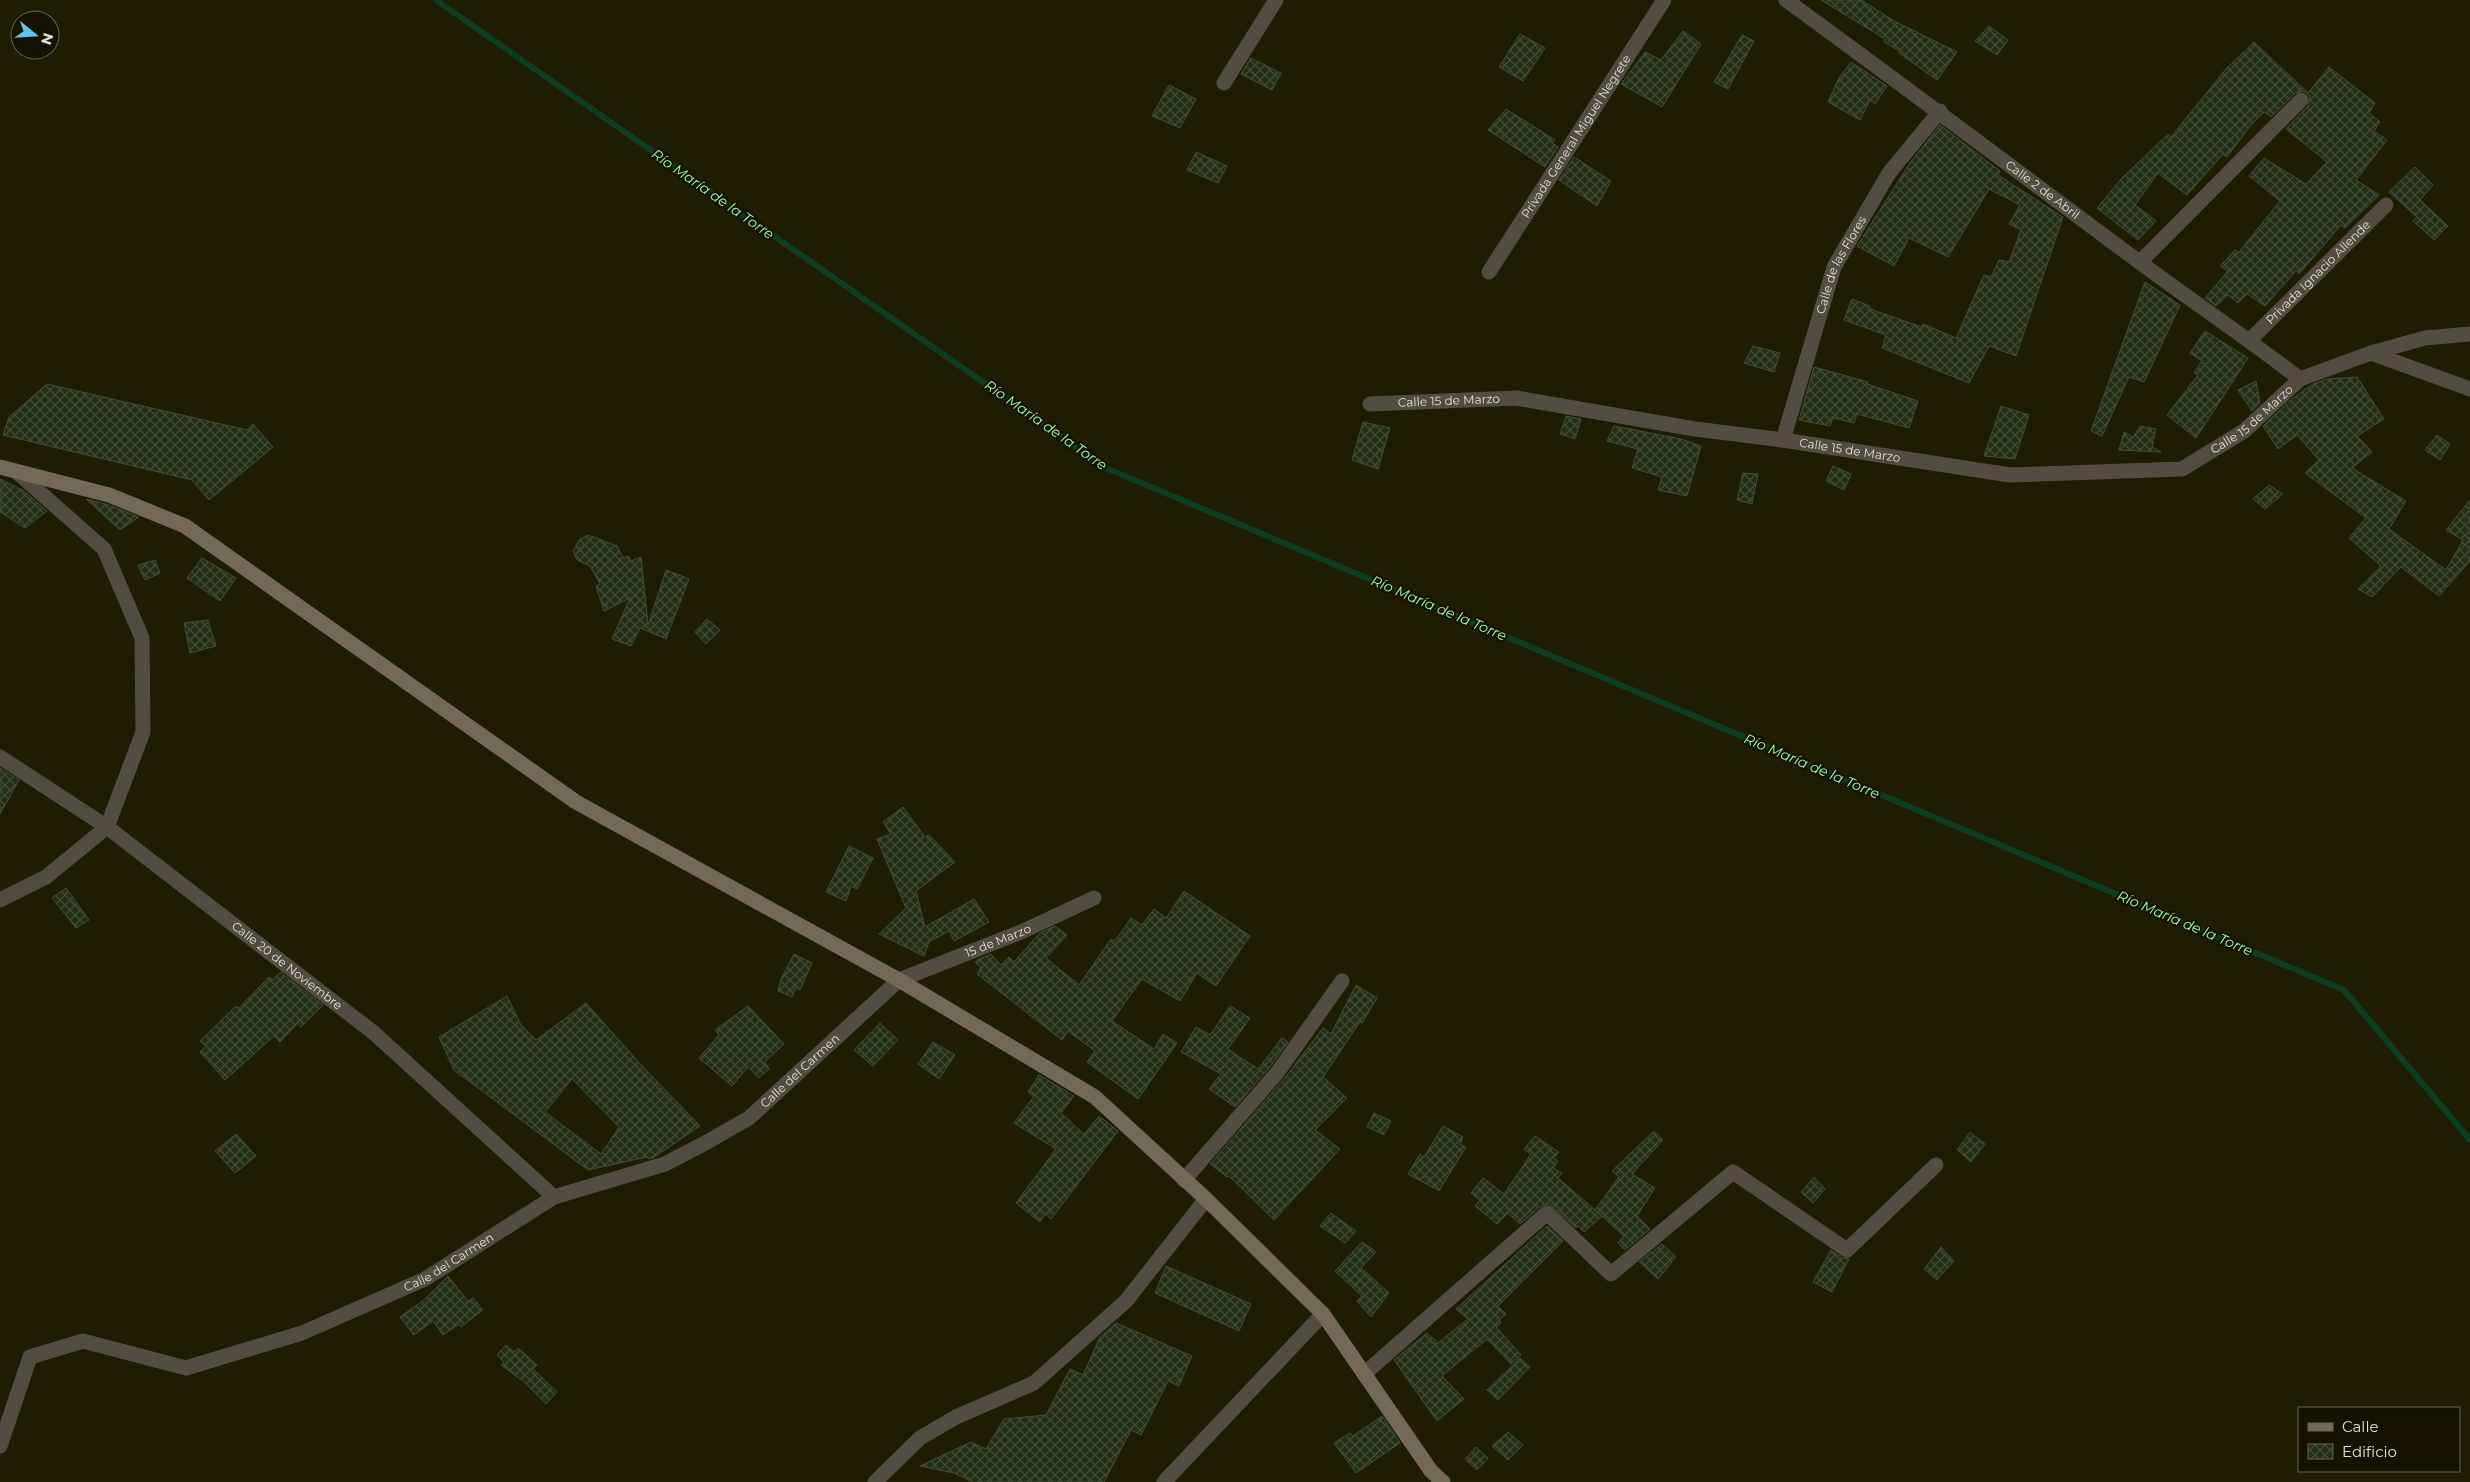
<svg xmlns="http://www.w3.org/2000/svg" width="2470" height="1482" font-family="Montserrat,sans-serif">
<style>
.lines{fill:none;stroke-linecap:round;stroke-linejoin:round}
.stream{stroke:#0e3e20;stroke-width:6}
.building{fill:url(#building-cross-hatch);stroke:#434f34;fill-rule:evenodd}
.minor{stroke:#534d41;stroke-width:15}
.secondary{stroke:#736956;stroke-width:15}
.labels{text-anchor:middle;stroke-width:4.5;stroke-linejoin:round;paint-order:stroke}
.street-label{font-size:12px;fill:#e1e0cf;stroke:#151300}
.water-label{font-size:14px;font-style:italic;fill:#a2fab9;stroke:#151300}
</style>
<defs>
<pattern id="building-cross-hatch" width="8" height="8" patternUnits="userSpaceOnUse" patternTransform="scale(1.25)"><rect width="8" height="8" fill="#232f15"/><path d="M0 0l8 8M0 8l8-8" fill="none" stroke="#434d36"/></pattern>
</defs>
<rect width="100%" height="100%" fill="#1e1c01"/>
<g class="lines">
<!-- stream -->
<path class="stream" d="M436,0L1106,468L2344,990L2470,1140"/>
</g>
<!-- building -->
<path class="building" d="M1821,0H1861L1896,22L1957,52L1937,80L1899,53L1900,51L1884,42L1885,39Z
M1989,26L2008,40L1997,55L1975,41Z
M1683,31L1701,44L1662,107L1621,84L1645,52L1661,60Z
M1520,34L1545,48L1523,81L1499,67Z
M1742,35L1754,41L1728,89L1714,82Z
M2254,42L2308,93L2329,67L2375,103L2369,113L2380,122L2374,131L2387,140L2356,180L2379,195L2345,228L2341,225L2299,274L2296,271L2265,306L2247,294L2238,303L2228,295L2216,306L2205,298L2228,271L2220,266L2235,250L2239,252L2280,201L2249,176L2264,158L2306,184L2327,162L2286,129L2308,106L2310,98L2307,93L2303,91L2295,93L2271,117L2264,112L2251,125L2227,157L2223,154L2187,195L2158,173L2135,205L2156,221L2138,240L2097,208L2122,178L2168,134L2171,137L2225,70Z
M1251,58L1281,73L1272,90L1241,74Z
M1851,62L1887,86L1875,104L1870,100L1860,120L1828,102L1839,78Z
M1169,85L1196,99L1180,128L1152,116Z
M1506,109L1555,140L1552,143L1558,147L1545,167L1488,130Z
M1940,125L2000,171L1998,175L2063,217L2016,356L1989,346L1969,383L1882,348L1886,335L1844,320L1852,299L1870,306V309L1922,327L1923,324L1956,338L1984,275L1991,277L1999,260L2009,262L2021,230L2009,224L2020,205L1989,189L1948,257L1909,238L1894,266L1857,246L1910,163Z
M1196,152L1227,166L1218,183L1187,170Z
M1574,157L1611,181L1597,206L1559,180Z
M2415,167L2433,185L2420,200L2448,226L2434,240L2413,221L2417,217L2389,192Z
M2145,282L2180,305L2144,382L2129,377L2102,436L2091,431Z
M2205,331L2248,358L2196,438L2167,415L2198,375L2194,373L2202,361L2190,353Z
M1753,346L1780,353L1774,372L1744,363Z
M1814,367L1868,382L1867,384L1918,401L1909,428L1857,414L1854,423L1833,418L1830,426L1799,420Z
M2357,377L2384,419L2357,436L2372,452L2352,468L2406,501L2389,529L2446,570L2463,540L2446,530L2470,500V561L2439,596L2401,567L2372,597L2358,589L2381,566L2349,538L2366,518L2305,473L2319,460L2297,435L2278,449L2263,426L2293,398L2313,384L2327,379Z
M2256,381L2260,403L2252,411L2238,390Z
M47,384L247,430L253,424L273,447L209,500L192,480L3,435L9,417Z
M2001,406L2029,415L2015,459L1984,456Z
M1566,416L1581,419L1575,439L1560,434Z
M1363,422L1390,428L1378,469L1352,460Z
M1614,426L1681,439L1701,446L1687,496L1658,490L1662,477L1632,468L1638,449L1607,441Z
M2140,426L2156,429L2152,447L2161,452L2119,450L2124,432L2133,437Z
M2437,435L2450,444L2440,460L2425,450Z
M1833,466L1851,474L1844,490L1826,481Z
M1743,473L1758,474L1752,504L1737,500Z
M0,479L24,491L47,511L25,528L0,512Z
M2269,485L2283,494L2265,509L2253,499Z
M86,499L106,504L139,517L120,530Z
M588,535L617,546L623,558L628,556L631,561L641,557L648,625L666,570L689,579L666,639L640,628L631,646L612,639L630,598L604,611L596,586L600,584L590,566L577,560L573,551L579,540Z
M202,558L236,578L220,601L187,578Z
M155,560L160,573L145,580L138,565Z
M707,619L720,630L706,644L695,632Z
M208,620L216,646L190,653L184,623Z
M0,768L19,780L0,814Z
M903,807L925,837L929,835L955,862L916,891L925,927L974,899L989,922L954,941L949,931L929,942L924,956L879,934L906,908L877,839L891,834L883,822Z
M849,846L873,858L857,889L851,886L846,901L826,892Z
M66,888L89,920L76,928L52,898Z
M1184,891L1250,936L1216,986L1197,973L1180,1001L1142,979L1112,1021L1154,1049L1163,1034L1177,1043L1138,1099L1087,1062L1095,1051L1068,1031L1062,1040L977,974L981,967L975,962L979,959L991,954L1001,965L1009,957L1014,962L1040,933L1055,926L1067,935L1046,958L1079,985L1111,939L1115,941L1131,918L1142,925L1154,909L1166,918Z
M794,954L812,963L800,990L796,988L792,997L778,991L781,979Z
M280,972L323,1005L301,1027L298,1023L280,1042L274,1036L225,1080L200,1052L206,1046L200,1041L236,1006L239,1008L269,977L273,980Z
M1356,985L1377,998L1362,1023L1360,1022L1323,1077L1347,1098L1315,1130L1340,1149L1274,1220L1229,1176L1227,1177L1210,1164L1284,1079L1323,1028L1331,1034Z
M507,996L521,1025L536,1040L586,1003L643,1067L700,1126L653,1158L649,1159L647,1157L588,1170L454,1070L439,1037ZM572,1079L619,1127L601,1154L545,1112Z
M748,1006L784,1044L765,1062L769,1069L759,1078L748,1067L732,1086L699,1058L719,1035L715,1030Z
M1230,1006L1250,1018L1228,1049L1258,1069L1282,1038L1288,1042L1270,1067L1235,1107L1209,1089L1221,1074L1181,1052L1196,1027L1210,1035Z
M880,1023L898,1040L873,1066L854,1050Z
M933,1042L955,1055L939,1079L918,1064Z
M1039,1075L1074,1096L1061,1113L1084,1134L1099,1116L1118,1131L1051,1219L1045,1214L1040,1222L1016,1203L1056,1149L1014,1123L1034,1096L1028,1092Z
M1374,1113L1391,1121L1384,1135L1367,1127Z
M1443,1126L1463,1137L1460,1144L1466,1147L1439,1191L1408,1174L1420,1154L1424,1157Z
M1654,1131L1663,1140L1632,1174L1655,1188L1637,1216L1650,1229L1625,1250L1618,1243L1624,1236L1595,1210L1619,1177L1612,1171Z
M1970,1132L1985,1144L1971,1162L1957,1150Z
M236,1134L256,1156L235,1173L215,1151Z
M1535,1136L1559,1152L1554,1158L1558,1161L1553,1168L1562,1173L1558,1178L1602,1216L1584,1232L1578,1226L1576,1228L1549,1204L1541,1206L1520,1224L1508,1213L1497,1224L1475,1206L1480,1200L1471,1193L1483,1178L1504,1194L1531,1154L1524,1149Z
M1814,1177L1825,1189L1813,1203L1801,1192Z
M1331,1213L1356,1231L1345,1243L1320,1226Z
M1547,1226L1563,1241L1498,1306L1506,1314L1499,1320L1501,1323L1496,1327L1521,1355L1511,1364L1487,1339L1442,1376L1464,1399L1437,1421L1394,1360L1427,1333L1438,1343L1468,1319L1456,1309Z
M1362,1242L1376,1252L1361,1268L1389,1293L1371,1317L1357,1301L1362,1296L1335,1271Z
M1662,1244L1676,1257L1658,1279L1639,1262Z
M1941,1247L1954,1261L1937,1280L1924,1269Z
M1831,1250L1842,1258L1849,1259L1832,1292L1813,1282Z
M1166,1266L1251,1304L1239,1331L1155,1293Z
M448,1276L468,1301L473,1298L483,1310L461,1327L459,1324L443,1335L433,1321L414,1335L400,1317L425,1299Z
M1116,1323L1192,1356L1179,1386L1168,1381L1141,1435L1131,1430L1104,1482H973L954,1473L920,1466L971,1442L986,1449L1004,1419L1046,1415L1070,1369L1083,1375L1100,1337Z
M506,1345L514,1352L518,1348L537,1365L533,1369L557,1392L546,1404L523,1381L501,1365L504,1362L497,1355Z
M1520,1358L1530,1367L1498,1400L1487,1390Z
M1382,1416L1400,1443L1356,1473L1334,1443L1350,1433L1353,1436Z
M1508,1432L1523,1445L1508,1460L1492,1446Z
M1476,1447L1488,1458L1477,1470L1465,1459Z"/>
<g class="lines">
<!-- minor -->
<g class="minor">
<path id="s1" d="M1786,0C1904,86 2021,174 2138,261C2192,301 2247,338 2300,379"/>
<path d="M1224,83L1276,0"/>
<path d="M2140,262L2301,100"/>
<path id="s2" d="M1489,272L1664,0"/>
<path id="s3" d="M2250,340L2386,205"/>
<path d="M2371,353L2425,338L2470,334"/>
<path id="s4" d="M1370,404L1516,398L1695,429L1783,440L2010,475L2182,469L2244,431L2300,379L2371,353L2470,389"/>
<path id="s5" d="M1783,440L1834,267L1889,173L1940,111"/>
<path id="s6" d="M0,757L107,827L374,1033L554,1197"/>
<path d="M0,900L46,877L107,827L143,732L142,638L104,549L18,473"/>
<path d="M1184,1180L1277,1073L1342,981"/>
<path d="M1364,1374L1547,1213L1611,1274L1733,1172L1847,1250L1936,1165"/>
<path id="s7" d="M0,1446L30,1357L83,1341L186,1368L302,1333L425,1279L554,1197L665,1164L707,1142L749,1118L899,980L1021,932L1094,898"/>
<path d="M875,1482L920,1438L956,1417L1034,1383L1126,1301L1206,1199"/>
<path d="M1164,1482L1323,1314"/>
</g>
<!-- secondary -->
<path class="secondary" d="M0,467L109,495L185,526L576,802L899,980L1095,1097L1206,1199L1323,1314L1431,1471L1443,1482"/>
</g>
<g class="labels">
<!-- street labels -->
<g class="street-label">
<text dy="4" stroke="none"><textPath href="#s2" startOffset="161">Privada General Miguel Negrete</textPath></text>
<text dy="4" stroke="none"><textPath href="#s1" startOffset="319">Calle 2 de Abril</textPath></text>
<text dy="4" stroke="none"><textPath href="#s5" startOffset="185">Calle de las Flores</textPath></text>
<text dy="4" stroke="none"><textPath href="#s3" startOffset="96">Privada Ignacio Allende</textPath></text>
<text dy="4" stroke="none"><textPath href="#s4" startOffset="79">Calle 15 de Marzo</textPath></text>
<text dy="4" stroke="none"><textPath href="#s4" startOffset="904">Calle 15 de Marzo</textPath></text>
<text dy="4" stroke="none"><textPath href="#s4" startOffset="484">Calle 15 de Marzo</textPath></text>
<text dy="4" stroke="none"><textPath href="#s7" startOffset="1186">15 de Marzo</textPath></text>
<text dy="4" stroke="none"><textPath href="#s6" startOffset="355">Calle 20 de Noviembre</textPath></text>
<text dy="4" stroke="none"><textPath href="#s7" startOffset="945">Calle del Carmen</textPath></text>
<text dy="4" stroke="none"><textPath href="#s7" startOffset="540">Calle del Carmen</textPath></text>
</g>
<!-- water labels -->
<g class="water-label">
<text transform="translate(713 194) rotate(35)" y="5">Río María de la Torre</text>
<text transform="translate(1046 425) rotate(35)" y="5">Río María de la Torre</text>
<text transform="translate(1439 608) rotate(23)" y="5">Río María de la Torre</text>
<text transform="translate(1812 766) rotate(23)" y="5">Río María de la Torre</text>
<text transform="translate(2185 923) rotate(23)" y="5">Río María de la Torre</text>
</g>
</g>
<!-- legend -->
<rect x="2298" y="1407" width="162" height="65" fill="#151300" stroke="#676553"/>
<rect x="2308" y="1423" width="25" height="8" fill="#736956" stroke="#676553"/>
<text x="2342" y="1432" font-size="15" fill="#e1e0cf">Calle</text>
<rect x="2308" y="1444" width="25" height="15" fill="url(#building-cross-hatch)" stroke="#676553"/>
<text x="2342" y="1457" font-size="15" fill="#e1e0cf">Edificio</text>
<!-- north arrow -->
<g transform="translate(35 35) rotate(108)"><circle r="24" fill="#151300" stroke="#676553"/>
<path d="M0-4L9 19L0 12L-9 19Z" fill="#5cc7e8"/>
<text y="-8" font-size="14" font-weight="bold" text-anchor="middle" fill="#e1e0cf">N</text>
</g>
</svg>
